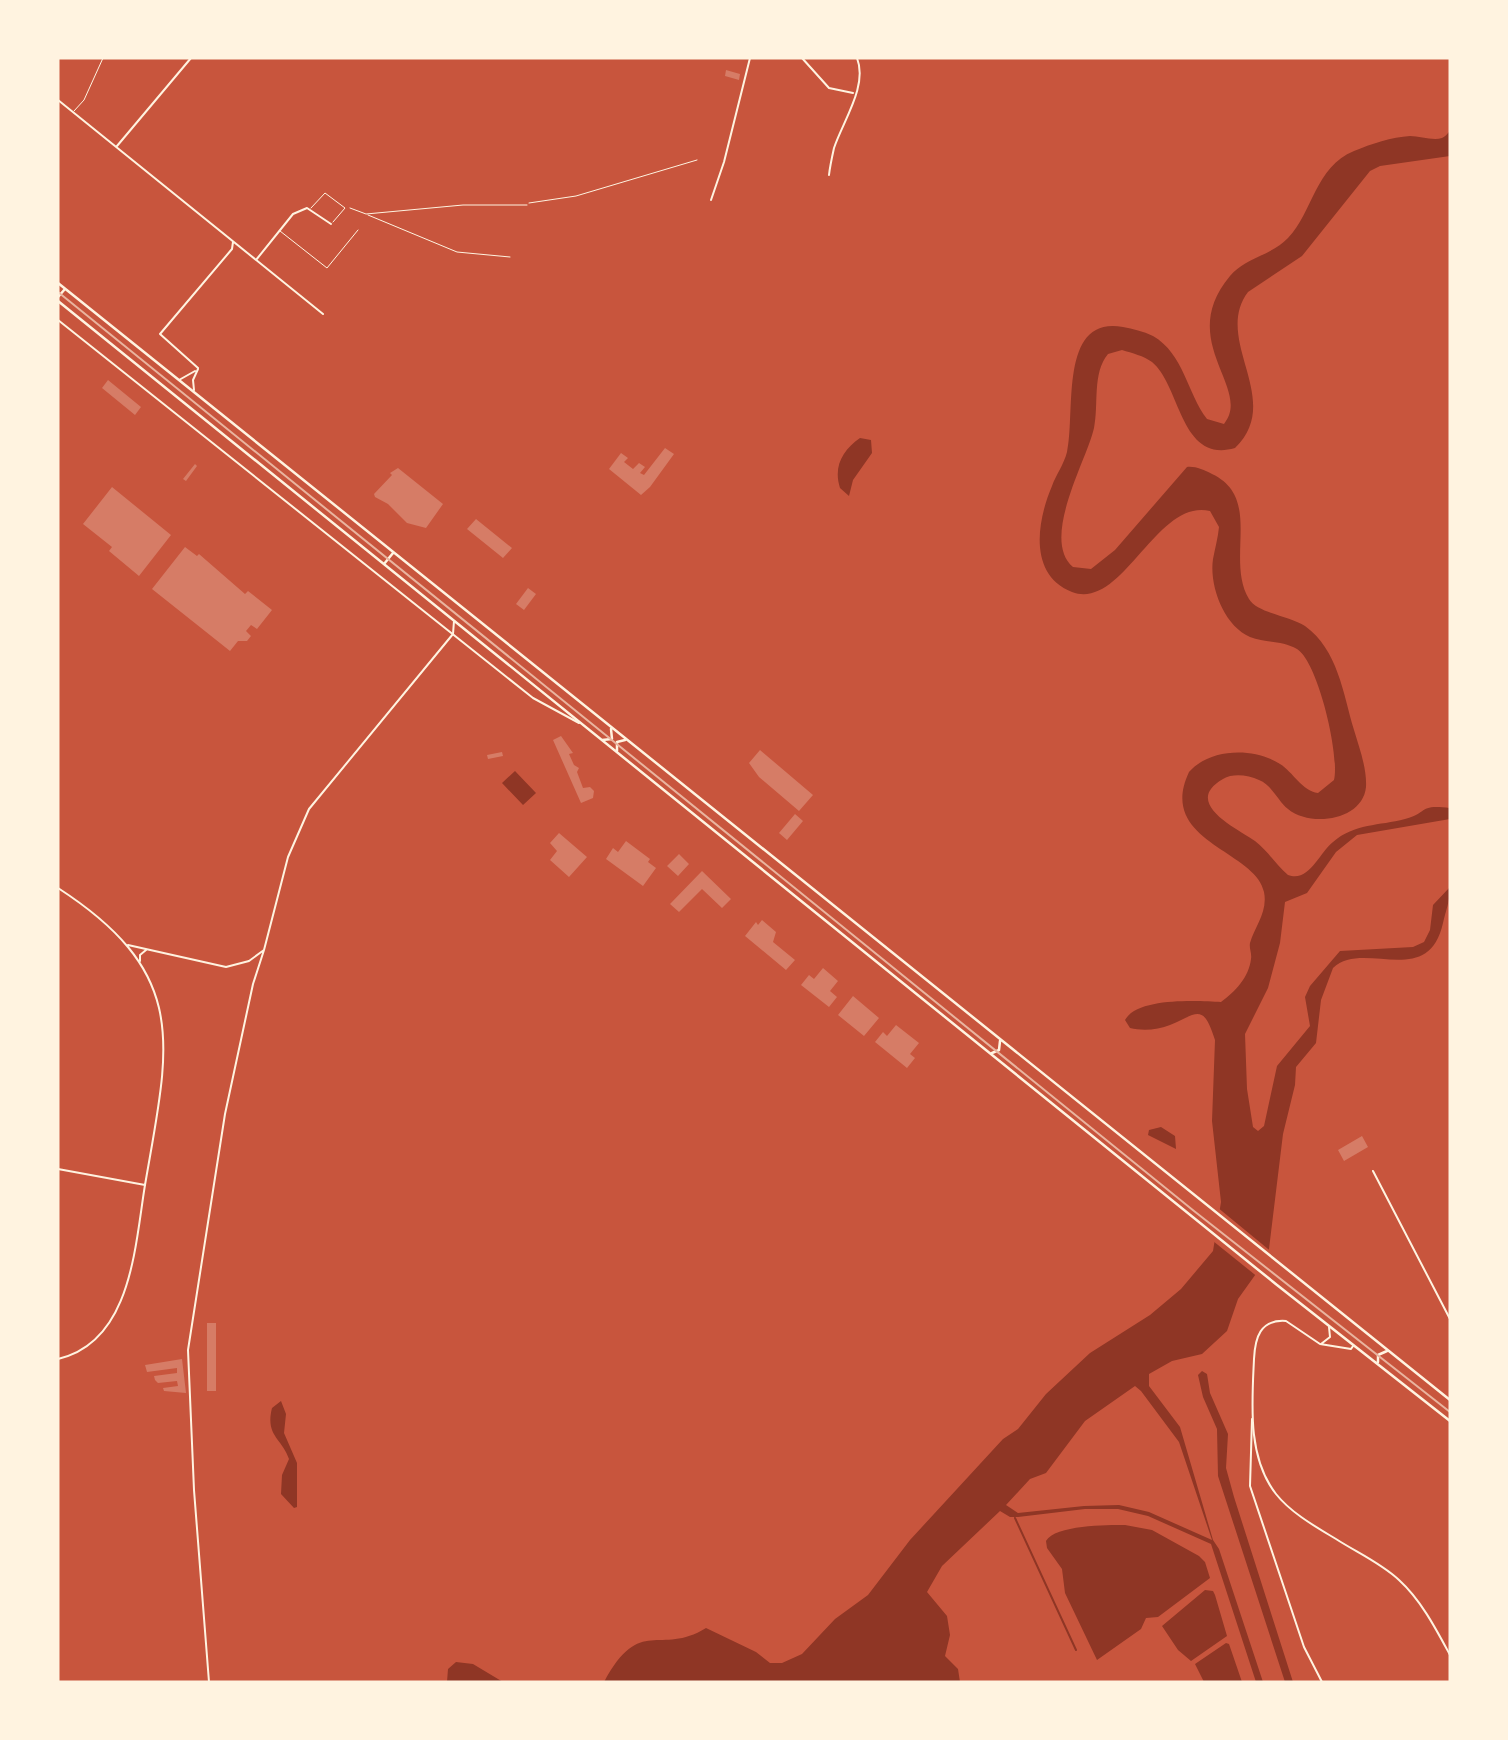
<svg xmlns="http://www.w3.org/2000/svg" width="1508" height="1740" font-family="'Nunito Sans',sans-serif">
<style>
.water{fill:#8f3625;fill-rule:evenodd}
.pier{fill:#c8553d}
.lines{fill:none;stroke-linecap:round;stroke-linejoin:round}
.stream{stroke:#8f3625;stroke-width:2}
.building{fill:#d67c66}
.path{stroke:#fff3e0;stroke-width:1}
.service{stroke:#fff3e0;stroke-width:1}
.minor{stroke:#fff3e0;stroke-width:2}
.tertiary{stroke:#fff3e0;stroke-width:2}
.primary{stroke:#fff3e0;stroke-width:2.5}
.tram{stroke:#e9b49f;stroke-width:2}
</style>
<rect width="100%" height="100%" fill="#c8553d"/>
<!-- water -->
<path class="water" d="M1450,131V156L1380,166L1370,171L1302,256L1248,292C1212,340 1285,400 1235,448C1180,464 1181,386 1152,362C1144,356 1132,353 1122,350L1108,354C1092,373 1099,405 1094,428C1087,460 1040,539 1073,567L1091,569L1115,550L1187,467C1195,466 1204,470 1212,474C1263,498 1225,559 1249,599C1257,613 1290,616 1305,626C1338,650 1343,693 1354,730C1359,747 1367,768 1366,787C1363,820 1311,828 1288,809C1278,801 1272,785 1259,780C1248,775 1233,773 1223,779C1181,803 1238,829 1255,841C1268,851 1276,865 1288,875C1309,883 1319,853 1333,842C1355,823 1379,826 1405,819C1429,813 1417,804 1450,808V819L1357,835L1336,852L1307,893L1285,902L1280,943L1268,988L1245,1034L1247,1089L1253,1127L1258,1131L1264,1126L1277,1066L1310,1026L1305,997L1310,986L1340,951L1413,947L1424,942L1430,930L1433,905L1450,887C1450,901 1446,910 1443,923C1428,990 1363,939 1333,968L1321,1000L1316,1043L1296,1067L1295,1085L1283,1134L1268,1257L1238,1299L1227,1331L1202,1354L1172,1361L1149,1374V1386L1180,1427L1213,1540L1219,1549L1263,1682H1256L1211,1544L1148,1516L1118,1509H1085L1018,1517H1010L1000,1511L942,1566L927,1592L947,1616L950,1635L945,1656L958,1669L960,1682H604C641,1614 659,1657 706,1628L756,1652L770,1663H782L802,1654L835,1619L868,1595L910,1540L1003,1439L1018,1429L1046,1394L1090,1353L1150,1315L1181,1289L1213,1251L1221,1202L1212,1121L1215,1040C1203,1002 1197,1014 1170,1025C1158,1030 1142,1031 1130,1028L1125,1020C1138,997 1198,1001 1221,1002C1235,992 1249,977 1251,959C1252,953 1249,949 1250,943C1255,926 1268,912 1264,892C1256,850 1156,842 1189,772C1210,748 1254,747 1280,764C1293,772 1302,791 1318,793L1334,780C1340,755 1318,662 1297,649C1282,640 1265,643 1250,637C1224,626 1209,586 1213,559C1215,548 1218,538 1219,527L1210,511C1156,498 1123,611 1072,592C1028,575 1037,521 1052,486C1056,475 1064,464 1067,452C1076,413 1058,315 1123,327C1133,329 1143,331 1153,336C1184,354 1187,393 1207,419L1224,424C1253,388 1175,342 1230,276C1245,258 1272,255 1288,238C1313,212 1315,167 1354,151C1371,144 1392,137 1410,136C1420,136 1433,141 1442,138C1446,136 1447,134 1450,131ZM1135,1386L1141,1391L1179,1442L1212,1540L1149,1512L1119,1505L1084,1506L1018,1513L1006,1505L1030,1479L1046,1473L1085,1421Z
M860,438L871,440L872,453L853,480L849,496L840,488C833,466 843,450 860,438Z
M515,771L536,793L523,805L502,783Z
M1161,1127L1175,1136L1176,1149L1148,1135L1149,1130Z
M1202,1371L1207,1374L1210,1393L1228,1434L1226,1468L1234,1497L1293,1682H1285L1218,1476L1217,1429L1203,1397L1198,1375Z
M281,1401L286,1414L284,1433L297,1463V1507L294,1508L281,1494L282,1475L289,1459C282,1438 265,1436 272,1408Z
M1125,1525L1152,1530L1199,1556L1205,1562L1210,1578L1158,1617L1146,1618L1141,1629L1097,1660L1065,1593L1062,1569L1047,1548L1046,1541C1055,1525 1107,1525 1125,1525Z
M1205,1590L1213,1591L1215,1595L1227,1636L1191,1661L1178,1650L1162,1626Z
M1226,1643L1229,1644L1242,1682H1204L1195,1664Z
M456,1662L473,1664L503,1682H447L448,1669Z"/>
<!-- pier -->
<path class="pier" d="M1217,1207L1273,1253L1259,1278L1213,1241Z"/>
<g class="lines">
<!-- stream -->
<path class="stream" d="M1015,1518L1076,1650"/>
</g>
<!-- building -->
<path class="building" d="M726,70L740,74L739,80L725,76Z
M108,380L141,407L135,415L102,388Z
M665,448L674,454L650,487L641,495L609,469L621,453L628,458L624,462L633,469L639,463L645,467L640,473L644,475Z
M195,464L197,466L186,481L183,479Z
M398,468L443,504L426,528L407,523L388,504L375,497L374,494L392,475L390,473Z
M112,487L171,535L139,576L109,551L112,547L83,524Z
M476,519L512,548L503,558L467,529Z
M185,547L197,556L199,554L245,594L248,591L272,610L257,629L251,625L246,631L251,636L247,641H238L230,651L152,589Z
M528,588L536,594L524,610L516,604Z
M561,736L573,753L569,754L574,765L579,768L577,772L583,788L590,787L594,791L593,798L581,803L553,740Z
M760,750L813,795L799,811L759,777L749,763Z
M502,752L503,756L488,759L487,755Z
M795,814L803,821L787,840L779,833Z
M559,833L587,857L569,877L550,860L557,851L550,843Z
M626,841L650,859L648,862L656,868L643,886L606,859L613,848L618,852Z
M679,854L689,864L678,876L667,866Z
M702,871L731,899L722,908L702,889L679,912L670,904Z
M762,920L776,932L773,942L795,960L786,970L745,936L756,922L758,925Z
M823,968L838,981L830,991L837,997L829,1007L801,985L809,975L814,979Z
M853,996L879,1018L864,1036L838,1015Z
M896,1025L919,1043L910,1054L915,1058L907,1068L875,1042L883,1032L887,1036Z
M1362,1136L1368,1147L1344,1161L1338,1150Z
M207,1323H216V1391H207Z
M182,1359L186,1393L164,1391L163,1388L178,1386L177,1381L158,1383L155,1380L154,1376L177,1373V1368L147,1372L145,1365Z"/>
<g class="lines">
<!-- path -->
<path class="path" d="M529,203L576,196L697,160
M350,208L366,214L463,205H527
M368,215L457,252L510,257"/>
<!-- service -->
<path class="service" d="M74,111L84,100L103,58
M311,208L325,193L345,208L333,222
M280,231L327,268L358,230"/>
<!-- minor -->
<path class="minor" d="M802,58L829,88L853,93
M58,100L323,314
M117,146L191,58
M829,175C830,166 832,157 834,148C843,121 868,86 857,58
M711,200L724,162L750,58
M256,260L293,214L307,208L331,224
M58,320L533,698L579,723
M198,368L160,334L232,249L233,242
M179,380L195,371
M194,390L193,380L198,369
M140,961V955L146,950
M1373,1171L1450,1319
M58,1359C132,1342 135,1245 145,1185
M1252,1419L1250,1486L1304,1647L1322,1682"/>
<!-- tertiary -->
<path class="tertiary" d="M58,888C192,975 169,1045 145,1185L58,1169
M128,945L226,967L249,961L264,950L288,857L309,809L453,634L454,621
M1321,1344L1330,1337L1329,1327
M1353,1346L1351,1349L1320,1344L1286,1321C1260,1319 1255,1338 1254,1359C1252,1403 1247,1457 1276,1494C1291,1513 1316,1527 1336,1539C1356,1552 1381,1563 1399,1580C1421,1600 1436,1629 1450,1655
M209,1682L194,1490L188,1350L225,1114L253,984L264,950"/>
<!-- primary -->
<path class="primary" d="M58,283L1450,1400
M58,297L65,289
M58,301L1277,1285L1450,1421
M384,564L393,553
M602,740L612,739L611,729
M617,751V742L625,740
M992,1053L999,1050L1000,1041
M1378,1362V1355L1387,1351"/>
<!-- tram -->
<path class="tram" d="M58,292L1194,1211L1450,1412"/>
</g>
<!-- border -->
<rect width="1508" height="1740" fill="none" stroke="#fff3e0" stroke-width="119"/>
</svg>
